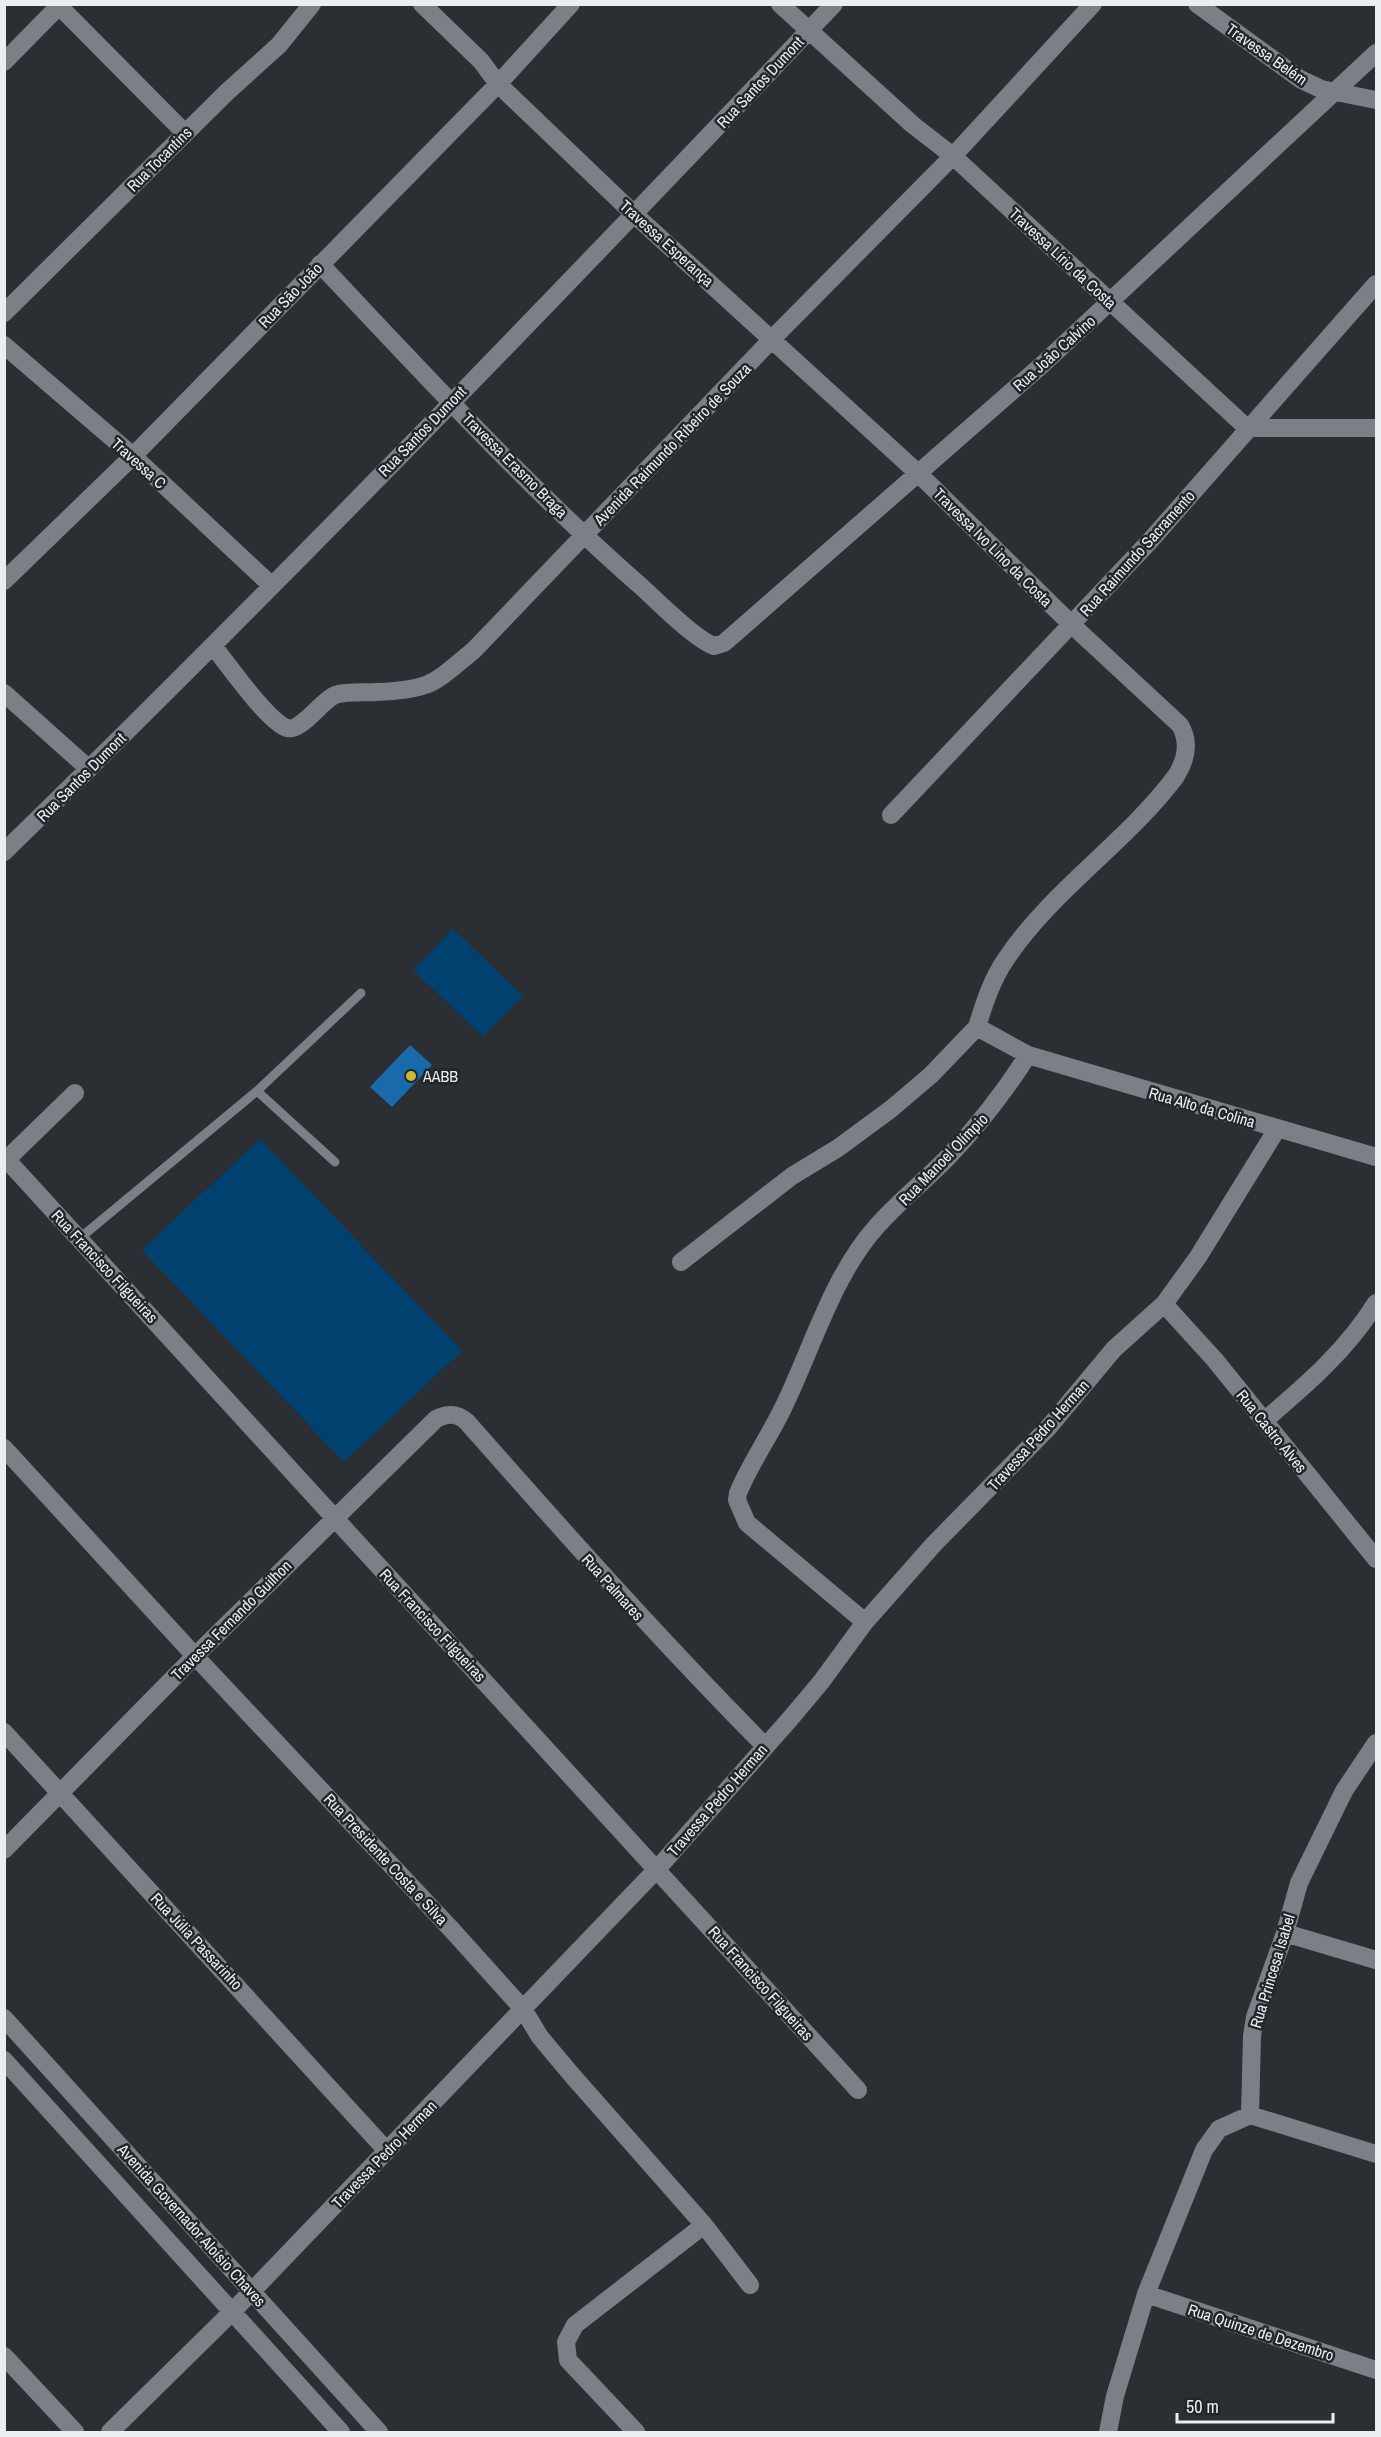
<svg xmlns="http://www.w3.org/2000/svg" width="1381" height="2437" font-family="'Archivo Narrow',sans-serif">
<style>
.green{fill:#00416f}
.water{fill:#186aaa}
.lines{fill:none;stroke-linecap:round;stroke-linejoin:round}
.service{stroke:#7a8086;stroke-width:9}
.minor{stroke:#7a8086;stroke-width:18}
.poi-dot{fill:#d1b736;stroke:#21262a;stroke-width:2}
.labels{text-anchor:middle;stroke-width:5;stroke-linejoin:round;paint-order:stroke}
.street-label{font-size:16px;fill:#ebeef1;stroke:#21262a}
.poi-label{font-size:16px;fill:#ebeef1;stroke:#21262a;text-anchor:start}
</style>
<rect width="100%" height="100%" fill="#2b2f34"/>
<!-- green -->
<path class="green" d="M453,929L523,996L483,1037L413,970Z
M260,1139L462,1351L344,1462L142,1250Z"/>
<!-- water -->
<path class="water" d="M410,1045L432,1065L392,1107L370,1087Z"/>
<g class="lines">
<!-- service -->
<path class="service" d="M257,1091L335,1162
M80,1238L257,1091L361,993"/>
<!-- minor -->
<path class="minor" d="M422,4L481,61L498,84L635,215L919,474L1072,625L1180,725C1190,742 1186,760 1176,776C1126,843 1052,890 1006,959C992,979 984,1004 977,1027L1028,1055L1376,1157
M780,4L913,125L953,156L1247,428H1376
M1197,4L1300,79L1321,89L1376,100
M59,6L185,133
M4,62L61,4
M320,264C425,375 529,489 644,589C660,604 695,639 714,646L724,643L1043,364L1376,53
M4,313L227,92L279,45L312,4
M4,345L133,456L271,585
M4,581L133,456L498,84L571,4
M213,646C228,664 267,721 287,728C301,732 321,701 335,695C347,691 364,693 376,692C431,690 433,684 474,650L773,338L953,156L1093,4
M4,693L89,769
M891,815L1149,542L1376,284
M4,852C287,576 562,291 834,4
M7,1160L858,2090
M4,1162L75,1093
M681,1262L792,1176L838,1148L891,1109L931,1075L977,1027
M1164,1304L1215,1360L1376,1559
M1264,1421C1306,1385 1347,1350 1376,1303
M4,1448L195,1656L452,1930L523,2009L540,2037L571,2074L704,2225L750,2285
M865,1622L747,1523L737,1500L738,1493C750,1464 769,1437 783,1408C812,1349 832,1276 877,1226C899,1201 926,1180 949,1156C979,1125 1005,1091 1028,1055
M4,1732L387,2151
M4,1850L195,1656L436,1419C448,1413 457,1413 467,1422C564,1532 661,1641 765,1746
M1285,1933L1376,1960
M4,2018L379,2432
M4,2060L341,2432
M1250,2115L1376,2154
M1146,2294L1376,2370
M4,2356L75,2432
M110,2432L232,2312L658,1868L790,1719L821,1682L865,1622L934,1544L1048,1428L1114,1349L1164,1304L1198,1257L1277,1129
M636,2432L568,2360L566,2342L575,2325L704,2225
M1108,2432L1115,2396L1146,2294L1204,2150L1219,2129L1250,2115L1252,2036L1255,2017L1285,1933L1299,1883L1344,1791L1376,1743"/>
</g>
<!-- markers -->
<circle class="poi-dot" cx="411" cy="1076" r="6"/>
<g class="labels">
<!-- street labels -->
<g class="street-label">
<text transform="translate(1267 54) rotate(35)" y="6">Travessa Belém</text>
<text transform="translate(760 82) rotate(-47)" y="6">Rua Santos Dumont</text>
<text transform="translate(159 159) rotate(-45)" y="6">Rua Tocantins</text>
<text transform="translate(667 243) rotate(42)" y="6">Travessa Esperança</text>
<text transform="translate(1063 258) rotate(43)" y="6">Travessa Lírio da Costa</text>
<text transform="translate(290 295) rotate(-46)" y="6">Rua São João</text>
<text transform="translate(1054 353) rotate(-42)" y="6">Rua João Calvino</text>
<text transform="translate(422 431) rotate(-46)" y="6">Rua Santos Dumont</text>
<text transform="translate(672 444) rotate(-46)" y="6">Avenida Raimundo Ribeiro de Souza</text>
<text transform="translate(139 463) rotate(42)" y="6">Travessa C</text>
<text transform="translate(515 465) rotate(45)" y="6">Travessa Erasmo Braga</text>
<text transform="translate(993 547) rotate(45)" y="6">Travessa Ivo Lino da Costa</text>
<text transform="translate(1137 553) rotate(-48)" y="6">Rua Raimundo Sacramento</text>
<text transform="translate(81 777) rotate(-45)" y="6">Rua Santos Dumont</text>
<text transform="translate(1202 1107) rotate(16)" y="6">Rua Alto da Colina</text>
<text transform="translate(943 1159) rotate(-46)" y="6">Rua Manoel Olímpio</text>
<text transform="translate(105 1266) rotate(47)" y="6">Rua Francisco Filgueiras</text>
<text transform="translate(1272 1431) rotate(51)" y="6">Rua Castro Alves</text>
<text transform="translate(1038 1435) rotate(-48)" y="6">Travessa Pedro Herman</text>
<text transform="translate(613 1587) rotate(48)" y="6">Rua Palmares</text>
<text transform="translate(231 1620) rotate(-45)" y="6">Travessa Fernando Guilhon</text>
<text transform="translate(433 1625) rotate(47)" y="6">Rua Francisco Filgueiras</text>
<text transform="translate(717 1800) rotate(-49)" y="6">Travessa Pedro Herman</text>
<text transform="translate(386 1859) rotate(47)" y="6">Rua Presidente Costa e Silva</text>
<text transform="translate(197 1941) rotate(47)" y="6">Rua Júlia Passarinho</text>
<text transform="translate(1272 1971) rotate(-73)" y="6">Rua Princesa Isabel</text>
<text transform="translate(761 1983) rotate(48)" y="6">Rua Francisco Filgueiras</text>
<text transform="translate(384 2154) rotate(-46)" y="6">Travessa Pedro Herman</text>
<text transform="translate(192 2225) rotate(48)" y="6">Avenida Governador Aloísio Chaves</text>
<text transform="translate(1261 2332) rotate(18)" y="6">Rua Quinze de Dezembro</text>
</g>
<!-- poi labels -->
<g class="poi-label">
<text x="423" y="1082">AABB</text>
</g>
</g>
<!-- border -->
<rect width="1381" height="2437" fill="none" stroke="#ebeef1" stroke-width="12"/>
<!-- scale -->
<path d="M1177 2413v9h156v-9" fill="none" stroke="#ebeef1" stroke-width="3"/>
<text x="1186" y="2413" font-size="18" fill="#ebeef1" stroke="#21262a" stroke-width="4.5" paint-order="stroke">50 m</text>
</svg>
